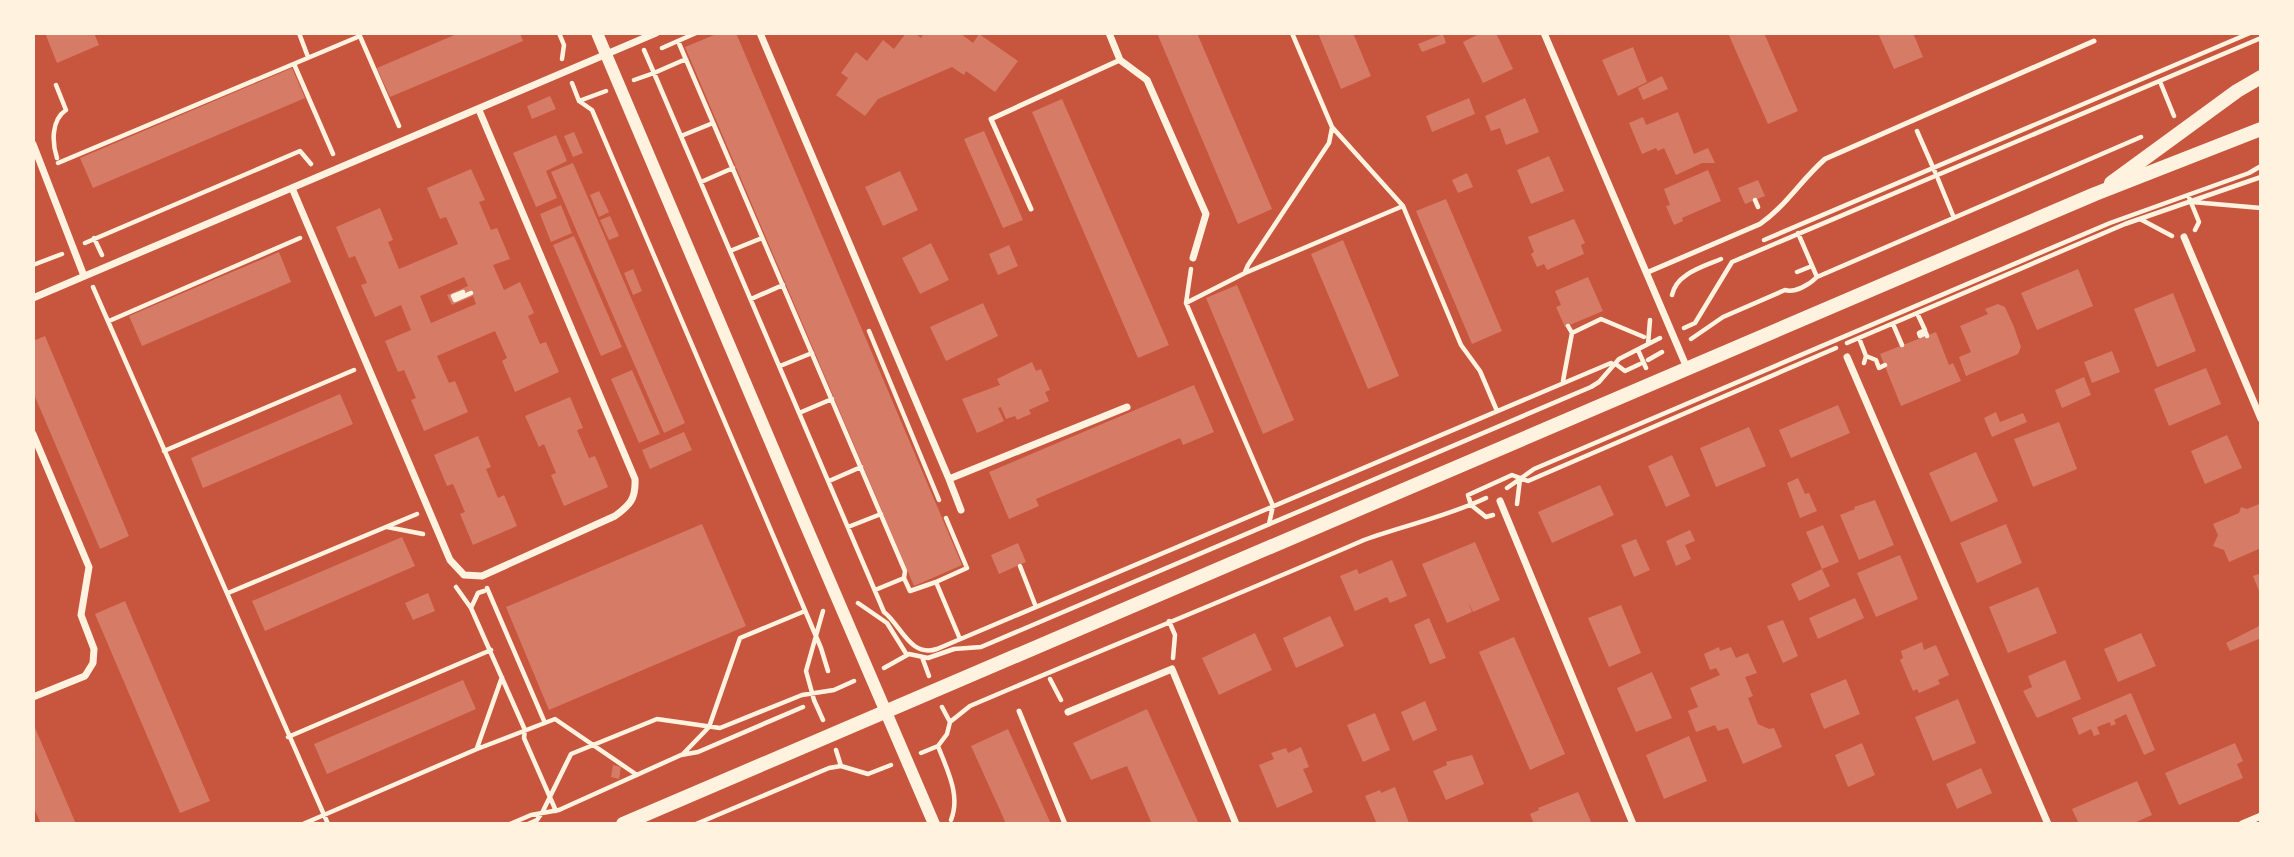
<svg xmlns="http://www.w3.org/2000/svg" width="2294" height="857" font-family="Commissioner,sans-serif">
<style>
.building{fill:#d67c66;fill-rule:evenodd}
.lines{fill:none;stroke-linecap:round;stroke-linejoin:round}
.path{stroke:#fff3e0;stroke-width:4.5}
.service{stroke:#fff3e0;stroke-width:5}
.minor{stroke:#fff3e0;stroke-width:7}
.tertiary{stroke:#fff3e0;stroke-width:12}
.secondary{stroke:#fff3e0;stroke-width:14}
</style>
<rect width="100%" height="100%" fill="#c8553d"/>
<!-- building -->
<path class="building" d="M45,33H94L99,45L57,63Z
M459,33H520L523,41L390,97L377,68Z
M719,33H736L962,565L914,586L685,47Z
M906,33H915L921,38L924,33H960L973,43L979,34L1018,61L995,92L966,71L964,75L952,67L878,99L865,116L836,95L848,78L841,73L856,52L867,61L883,40L894,49Z
M1157,33H1197L1272,209L1238,224Z
M1318,33H1353L1371,76L1341,89Z
M1481,33H1496L1513,69L1483,83L1463,42Z
M1728,33H1764L1798,111L1768,124Z
M1878,33H1913L1923,57L1894,69Z
M1443,34L1446,43L1422,52L1418,44Z
M1633,47L1647,82L1618,96L1602,60Z
M292,68L305,98L93,188L80,158Z
M1662,76L1668,89L1643,100L1638,88Z
M550,96L556,109L532,119L527,106Z
M1469,98L1475,114L1432,132L1426,116Z
M1525,98L1539,132L1506,145L1500,128L1491,131L1485,116Z
M1062,99L1169,345L1138,358L1032,112Z
M1678,112L1694,154L1708,148L1715,163H1702L1676,175L1664,148L1658,151L1656,148L1642,154L1629,123L1643,117L1646,125Z
M984,131L1023,220L1003,228L964,139Z
M574,132L583,153L573,157L564,136Z
M556,135L567,161L546,171L557,198L536,207L513,153Z
M1549,156L1564,191L1531,204L1517,170Z
M573,163L685,423L664,433L551,172Z
M471,169L485,200L479,202L491,230L497,228L510,259L493,265L504,290L520,282L534,313L528,316L540,344L546,342L559,372L515,392L502,361L507,358L495,331L437,356L449,383L455,381L468,412L424,431L411,400L416,398L404,370L398,372L385,341L411,330L401,305L375,317L361,285L367,283L355,256L349,258L336,227L380,208L393,240L388,242L399,269L458,244L446,217L440,219L427,188ZM464,277L468,286L447,295L452,305L473,296L476,304L431,323L420,296Z
M1708,170L1721,201L1682,218L1683,221L1674,225L1666,206L1670,205L1664,189Z
M900,171L918,210L883,226L865,187Z
M1467,173L1473,187L1458,193L1452,180Z
M1758,180L1765,196L1745,204L1738,188Z
M599,191L609,212L599,217L590,195Z
M1446,199L1502,331L1472,344L1416,211Z
M561,205L572,233L551,242L540,214Z
M610,216L619,236L609,240L600,220Z
M1574,219L1585,243L1581,245L1584,254L1547,270L1544,264L1537,267L1531,254L1534,252L1528,237Z
M574,236L622,347L601,356L553,245Z
M1343,240L1399,376L1368,389L1311,254Z
M931,243L949,280L920,294L902,258Z
M1009,245L1018,266L998,275L989,254Z
M279,252L291,282L142,346L129,316Z
M633,269L642,291L633,295L624,273Z
M2078,269L2093,306L2037,330L2021,293Z
M1588,277L1603,311L1565,327L1556,307L1561,305L1555,291Z
M1237,285L1294,420L1263,434L1206,298Z
M2173,293L2196,351L2157,367L2134,309Z
M983,303L998,336L946,361L930,327Z
M1998,304L2005,307L2014,327L2021,347L2018,354L1966,376L1959,357L1971,352L1960,326L1988,314L1985,309Z
M1936,332L1949,365L1953,363L1961,381L1901,406L1880,354Z
M45,336L129,536L100,549L33,392V341Z
M2112,351L2120,372L2092,383L2084,362Z
M1032,362L1036,371L1041,369L1050,390L1045,392L1049,401L1029,410L1031,414L1017,420L1015,416L1006,419L1001,407L998,408L1004,421L977,433L962,399L1000,385L997,379Z
M2206,368L2221,404L2169,426L2154,389Z
M632,370L660,434L639,443L611,379Z
M2084,377L2091,395L2062,408L2055,390Z
M1194,385L1214,432L1183,445L1180,438L1036,499L1039,506L1009,519L989,472Z
M340,394L353,424L203,488L191,458Z
M570,397L583,428L577,430L589,458L595,456L608,487L564,506L551,475L556,473L544,444L539,447L525,416Z
M1838,405L1850,433L1791,458L1779,430Z
M1996,412L2000,422L2023,413L2027,422L1992,437L1984,418Z
M2059,422L2077,469L2033,487L2014,439Z
M1749,427L1766,466L1716,487L1700,448Z
M684,432L692,450L650,469L642,450Z
M2227,435L2242,468L2205,484L2191,451Z
M478,436L491,467L486,469L498,498L504,495L517,526L473,545L460,514L465,512L453,484L447,486L434,455Z
M1976,452L1998,501L1951,522L1929,473Z
M1672,455L1690,496L1666,507L1648,466Z
M1798,478L1805,494L1809,493L1817,511L1800,518L1787,483Z
M1600,485L1614,515L1552,543L1538,512Z
M1875,500L1894,545L1859,560L1840,515L1855,509L1854,507Z
M2259,504L2261,548L2229,562L2224,550L2213,546L2218,535L2213,524L2239,513L2241,507L2247,509Z
M702,524L746,626L549,710L506,607Z
M2006,524L2022,563L1977,583L1960,543Z
M1823,525L1839,562L1822,569L1806,532Z
M1690,530L1695,541L1685,545L1691,559L1676,566L1666,541Z
M402,537L415,566L265,631L252,601Z
M1636,539L1650,570L1634,577L1621,545Z
M1475,542L1500,600L1473,612L1468,602L1472,612L1447,623L1422,564Z
M1018,543L1026,562L999,574L991,555Z
M1900,555L1918,599L1876,617L1857,573Z
M1392,560L1407,596L1390,603L1387,597L1355,611L1340,576L1357,569L1359,574Z
M1822,569L1830,586L1799,601L1791,584Z
M2261,573V596L2253,576Z
M2038,587L2057,633L2008,653L1989,607Z
M428,593L435,611L413,620L405,603Z
M1855,598L1864,618L1818,639L1809,618Z
M125,601L210,801L180,813L95,614Z
M1621,605L1641,653L1609,667L1588,618Z
M1330,616L1344,646L1296,668L1283,638Z
M1429,618L1446,658L1430,664L1414,625Z
M1783,620L1798,656L1783,663L1767,626Z
M2261,625V638L2230,651L2226,643Z
M1255,633L1272,670L1219,695L1202,658Z
M2141,633L2156,666L2118,682L2104,649Z
M1514,637L1565,754L1530,770L1479,652Z
M1922,642L1924,650L1936,645L1949,675L1938,680L1940,684L1919,693L1917,689L1913,691L1900,660L1903,658L1901,651Z
M1719,647L1720,651L1731,647L1736,658L1748,653L1757,673L1745,677L1753,696L1748,698L1758,724L1769,729L1774,728L1782,747L1743,764L1728,728L1718,731L1715,725L1696,732L1688,711L1698,707L1690,688L1720,675L1716,668L1710,670L1704,654Z
M2065,660L2081,699L2037,718L2023,691L2032,687L2028,676Z
M1652,672L1672,718L1636,732L1617,688Z
M1846,679L1860,714L1824,729L1810,694Z
M463,680L476,709L327,774L314,744Z
M2131,693L2155,750L2144,755L2126,714L2114,720L2116,724L2111,726L2110,722L2097,727L2100,734L2094,736L2091,729L2079,735L2072,718Z
M1958,699L1976,743L1933,761L1915,717Z
M1425,701L1437,730L1413,741L1401,712Z
M1147,709L1164,747L1199,824H1152L1127,766L1091,780L1073,743Z
M1375,713L1390,750L1363,762L1347,725Z
M33,723L76,824H41L33,806Z
M1008,729L1036,791L1051,824H1006L999,808L971,746Z
M1689,736L1707,781L1664,799L1646,755Z
M1862,743L1875,775L1848,787L1835,755Z
M2235,743L2243,761L2237,764L2243,778L2179,805L2165,773Z
M1301,747L1309,767L1303,769L1313,792L1277,808L1259,765L1274,759L1271,753L1286,748L1288,753Z
M1472,755L1484,784L1446,800L1433,771L1447,765L1446,762Z
M613,765L621,767L619,779L611,777Z
M1981,768L1992,793L1957,809L1946,784Z
M2137,781L2152,815L2132,824H2079L2072,809Z
M1395,787L1409,823L1377,824L1365,796L1380,790L1381,793Z
M1578,792L1592,824H1534L1530,814L1539,810L1538,808Z"/>
<g class="lines">
<!-- path -->
<path class="path" d="M299,33L308,57
M559,33L564,45L562,59
M1292,33L1332,127L1403,206
M359,34L399,126
M678,41L905,571L904,578L910,591L936,582
M662,48L696,33
M644,50L654,73L686,59
M294,64L333,154
M634,80L654,73L884,612C901,625 910,658 937,649L1611,363
M572,83L579,101L592,110L821,648L828,671
M2161,84L2174,116
M56,85L66,110C51,120 52,143 57,158
M579,101L606,91
M1917,131L1935,172
M681,136L713,123
M58,163L360,36
M1938,179L1954,218
M701,182L733,168
M2188,195L2199,222L2195,230
M1755,200L1758,207
M2192,202L2261,208
M2140,219L2172,236
M1798,233L1817,277L2141,137
M94,238L102,255
M1764,240L2250,33
M85,243L300,151L311,164
M730,251L762,238
M33,265L62,254
M1191,269L1186,303L1273,506L1269,524
M1245,272L1248,265L1329,143L1332,128
M1797,272L1812,266
M93,287L328,824
M463,292L453,296L455,300L471,293
M1672,295C1676,274 1702,267 1721,259
M751,299L783,285
M1186,303L1245,273L1403,206L1461,345L1480,371L1497,411
M1917,313L1925,330L1919,333L1920,336L1926,333L1927,336
M109,321L300,238
M1893,324L1902,345
M1684,328L1695,323L1732,262L2261,38
M869,331L939,500
M1572,333L1601,319L1644,337
M1859,338L1866,356L1864,363
M1691,339L1723,317L1785,290C1795,293 1809,285 1817,277
M1847,343L2125,224L2261,177
M1648,344L1650,320
M1638,350L1646,368
M1866,356L1876,360L1879,368L1885,365
M1648,360L1662,352
M1617,365L1625,371L1640,364
M780,366L812,353
M1563,381L1572,333L1568,326
M799,413L832,399
M164,451L354,370
M829,481L861,467
M1507,488L1534,469L2110,223L2249,173L2261,166
M1517,504L1520,479
M1493,515L1486,517L1471,505L1468,495L1512,475L1528,481L1836,348
M946,518L967,568L936,582L960,639
M387,527L423,534
M848,527L881,514
M1020,566L1036,607
M456,587L471,608
M487,588L545,723
M875,590L904,578
M484,591L478,593L471,608L525,730L524,738L556,811
M228,593L417,514
M858,603L887,623L907,655
M1169,621L1175,635L1173,658
M922,657L929,676
M884,668L909,654L928,658L954,649L981,647L1591,387L1599,382L1619,359L1660,338
M1050,679L1061,700
M942,707L950,722
M823,720L814,700L806,671L823,611
M288,737L491,650
M938,746C947,770 961,795 951,820
M477,748L502,677
M836,750L841,766
M921,753L938,746L947,734L950,722L970,706C1101,650 1233,597 1364,540C1405,525 1446,517 1486,498
M682,755L709,727L740,638L805,611
M303,824L477,749L555,719L637,775
M510,824L531,815L559,810L681,755L698,752L803,707
M528,824L537,820L542,813L571,754L657,719L720,728L802,695L834,690L854,681
M696,824L829,768L841,766L868,774L891,765"/>
<!-- service -->
<path class="service" d="M1031,209L991,119L1120,60
M1646,273L1760,224C1786,206 1801,180 1825,159L2094,41
M1019,711L1065,824"/>
<!-- minor -->
<path class="minor" d="M760,33L949,479L1127,407
M1109,33L1120,60L1147,80L1206,214L1193,258
M1544,33L1687,368
M33,144L84,276
M292,188L450,560L464,575L482,576L615,516C630,505 636,499 635,479L479,110
M2184,237L2261,419
M33,298L656,33
M1847,357L2048,824
M33,434L89,567L81,615L94,649L93,663L85,676L33,697
M949,479L961,510
M1500,501L1633,824
M1068,712L1172,669L1236,824
M2242,824L2261,816"/>
<!-- tertiary -->
<path class="tertiary" d="M597,33C709,297 820,561 934,824"/>
<!-- secondary -->
<path class="secondary" d="M2111,183L2237,91L2261,77
M623,824L2095,194L2261,129"/>
</g>
<!-- border -->
<rect width="2294" height="857" fill="none" stroke="#fff3e0" stroke-width="70"/>
</svg>
